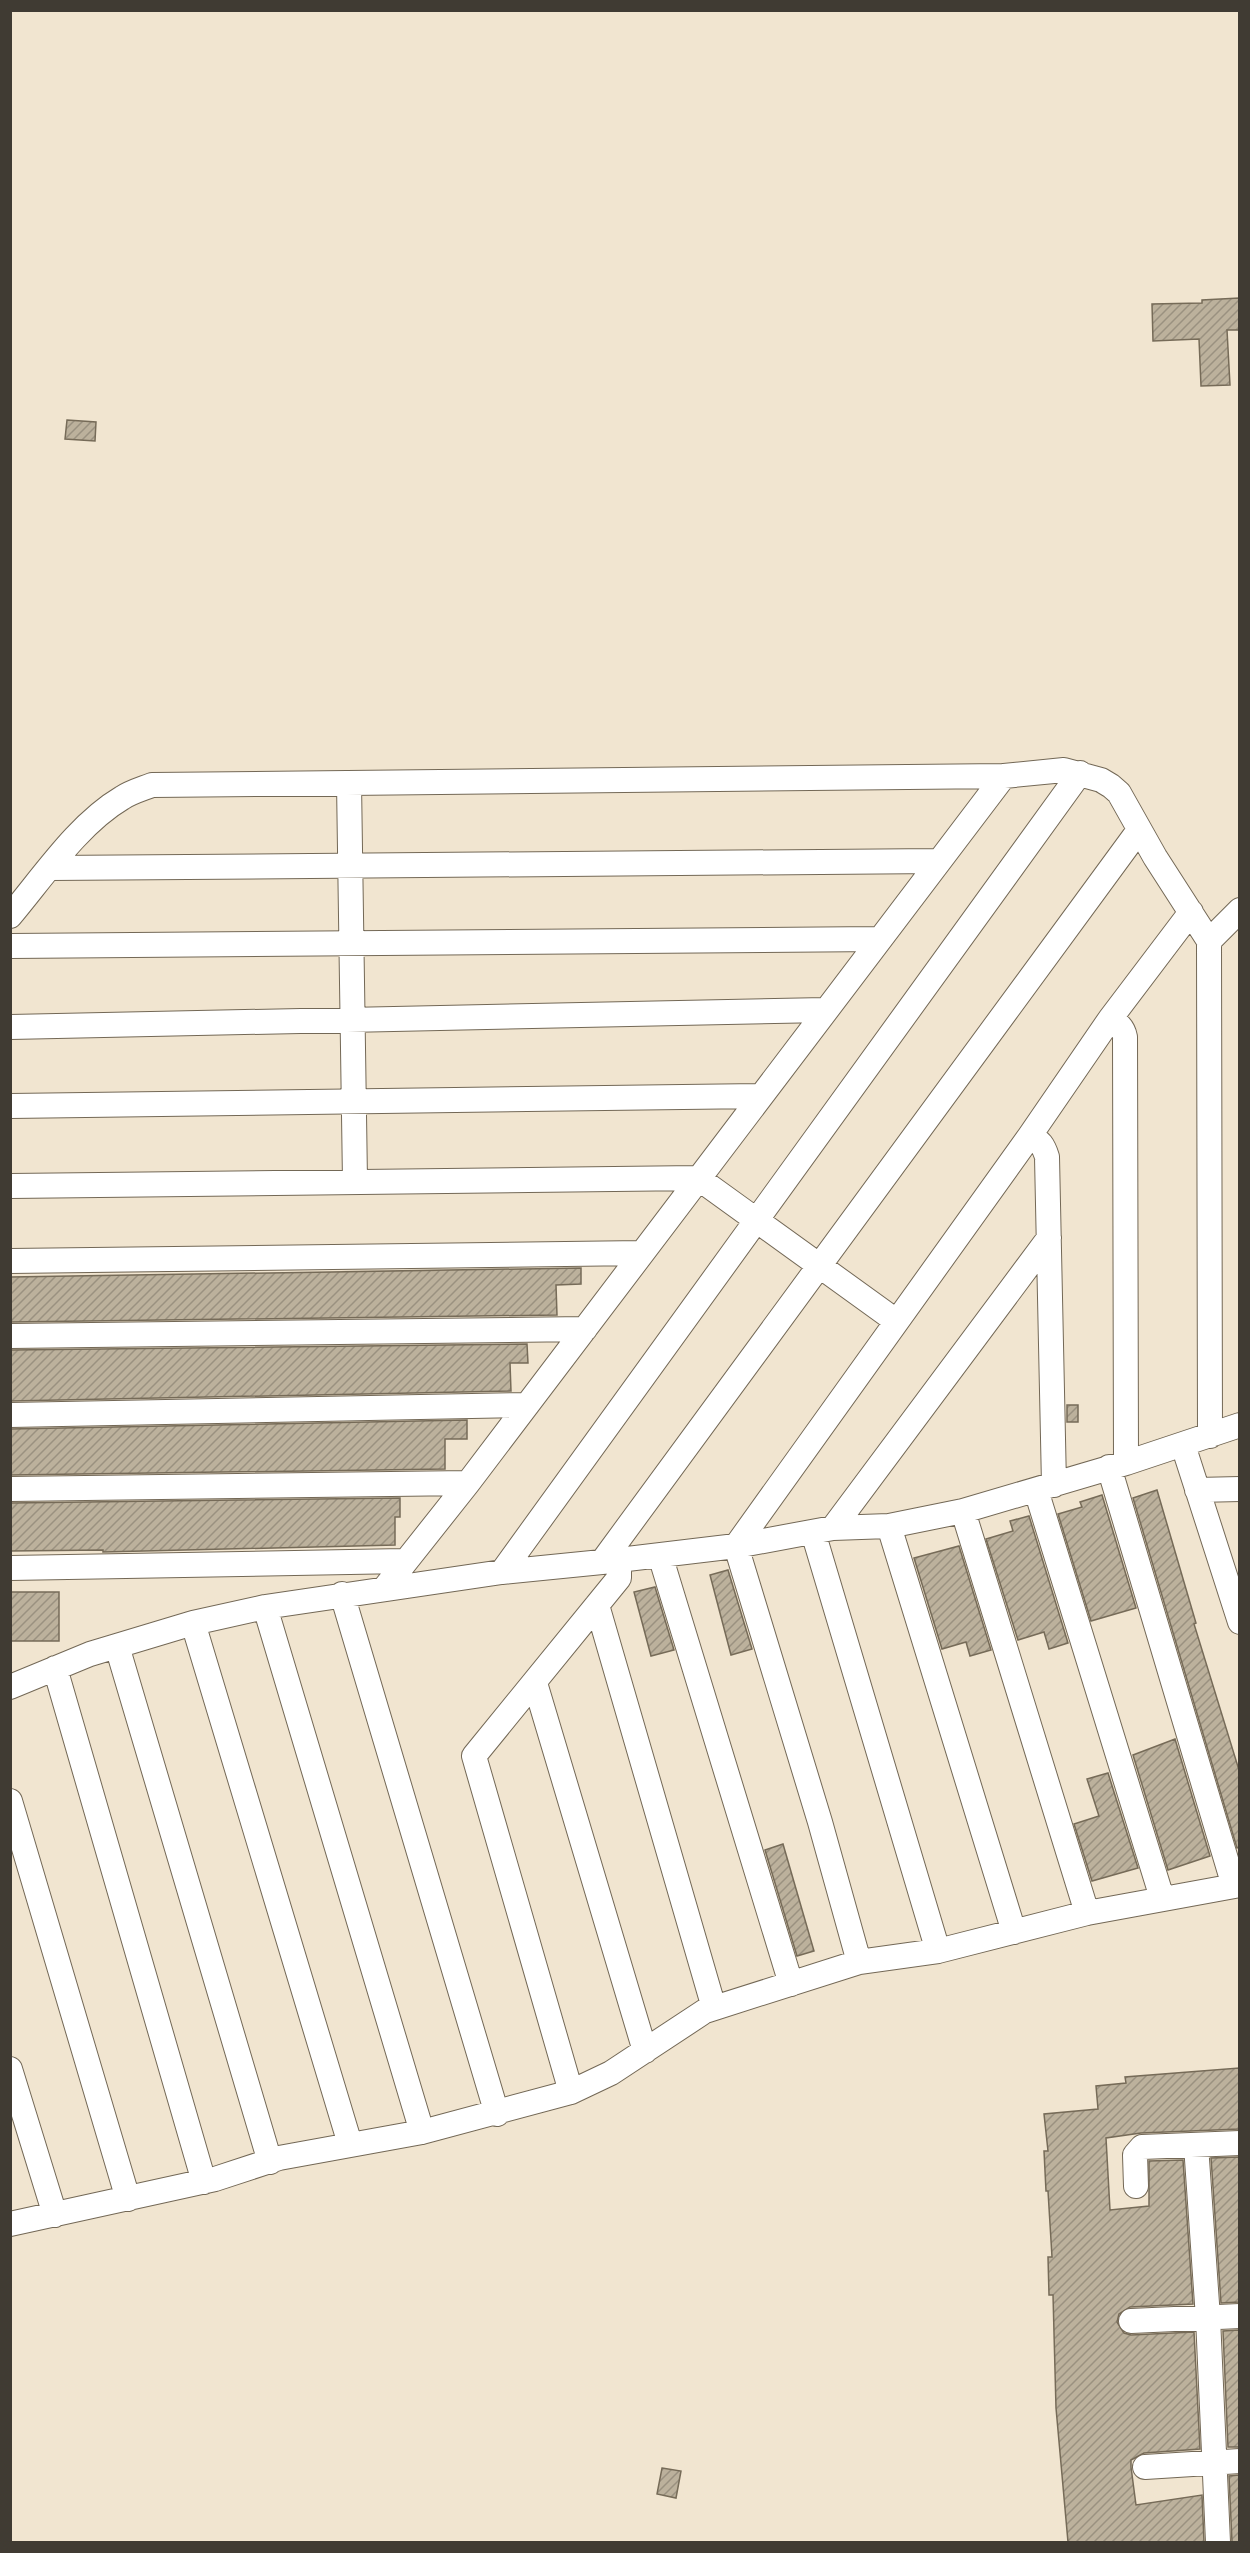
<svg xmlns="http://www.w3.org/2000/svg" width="1250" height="2553" font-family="'Fira Sans',sans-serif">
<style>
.building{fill:url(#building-hatch);stroke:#766b58;stroke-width:1.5}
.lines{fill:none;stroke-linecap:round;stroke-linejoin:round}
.street-casing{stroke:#736856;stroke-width:26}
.street{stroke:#fff;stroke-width:24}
</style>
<defs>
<pattern id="building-hatch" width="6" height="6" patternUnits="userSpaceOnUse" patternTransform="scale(1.5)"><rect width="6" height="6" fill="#bcb19c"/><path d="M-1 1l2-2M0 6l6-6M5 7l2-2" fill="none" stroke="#9a9180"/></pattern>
</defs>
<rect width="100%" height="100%" fill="#f1e5d0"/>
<!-- building -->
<path class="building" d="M1239,298V330H1227L1230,385L1201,386L1199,339L1153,341L1152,304L1202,303V300Z
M67,420L96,422L95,441L65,439Z
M581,1268V1284L556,1285L557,1315L10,1322V1277Z
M527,1344L528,1363H510L511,1391L10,1401V1350Z
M1067,1405H1078V1422H1067Z
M467,1420V1439H445V1469L10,1475V1429Z
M1157,1490L1196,1623L1194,1624L1239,1770V1847L1237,1848L1133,1498Z
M1102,1495L1136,1608L1091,1621L1058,1514L1082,1507L1080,1502Z
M400,1498V1517H395V1545L103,1552V1550L10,1551V1503Z
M1029,1516L1068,1643L1049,1649L1044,1632L1018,1640L986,1539L1013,1531L1010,1521Z
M959,1546L991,1650L970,1656L966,1642L942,1649L914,1558Z
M728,1570L752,1649L731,1655L710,1575Z
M655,1587L674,1650L651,1656L634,1592Z
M10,1592H59V1641H10Z
M1175,1739L1210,1856L1168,1870L1133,1755Z
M1108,1773L1138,1868L1092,1881L1074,1824L1099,1816L1087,1779Z
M783,1844L814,1951L797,1956L765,1850Z
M1239,2068V2129L1141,2133L1106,2138L1110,2210L1149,2206V2161L1183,2160L1193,2304L1130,2307L1119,2314L1117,2322L1124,2333L1131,2335L1194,2332L1200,2449L1144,2453L1131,2460V2467L1136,2505L1202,2495L1204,2542H1068L1056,2408L1053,2295H1049L1048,2257H1052L1048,2191H1046L1044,2151H1048L1044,2114L1098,2109L1096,2086L1126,2083L1125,2077Z
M1239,2157V2302L1221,2303L1211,2158Z
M1239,2330V2447H1228L1223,2331Z
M662,2468L681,2471L676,2498L657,2494Z
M1239,2475V2542H1232L1229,2476Z"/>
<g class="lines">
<defs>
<path id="street" d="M349,783L355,1181
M50,868L938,861
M10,916C43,877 78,824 122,798C131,792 142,789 152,785L1004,776L1064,770L1101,780L1111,786L1119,793L1155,857L1209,941L1240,910
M1209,941L1210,1436
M10,946L879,939
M1110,1019L1191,912
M10,1027L825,1010
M10,1106L760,1096
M1029,1137L1110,1019C1118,1024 1123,1027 1125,1037L1126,1463
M10,1186L698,1178L896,1321
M10,1261L642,1253
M10,1336L585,1329
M10,1415L527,1405
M1183,1445L1240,1622
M1109,1467L1234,1886
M10,1489L468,1483
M1036,1490L1162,1898
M1197,1490L1240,1489
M963,1511L1087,1913
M889,1526L1014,1932
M833,1528L1049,1238
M813,1532L938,1951
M660,1555L791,1984
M602,1562L1139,830
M10,1568L404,1561
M502,1572L1080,773
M384,1589L468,1483L1004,776
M342,1594L497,2114
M597,1605L714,2008
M265,1607L422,2132
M193,1623L350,2144
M117,1646L270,2162
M55,1668L204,2182
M535,1683L645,2051
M10,1687L90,1654L193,1623L265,1607L502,1572L602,1562L736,1546L833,1528L889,1526L963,1511L1126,1463L1240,1425
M10,1801L128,2199
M859,1962L820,1822L736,1546L1029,1137C1040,1139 1044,1147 1047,1157L1054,1485
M10,2069L55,2215
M571,2092L474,1756L619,1578V1560
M1196,2145L1208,2318L1218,2542
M1136,2186L1135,2155L1142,2147L1240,2143
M10,2224L215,2179L279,2158L422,2132L571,2092L611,2073L705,2011L859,1962L938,1951L1087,1913L1240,1885
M1131,2321L1240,2316
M1145,2467L1240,2461"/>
</defs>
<!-- street casing -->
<use href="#street" class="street-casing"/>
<!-- street -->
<use href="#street" class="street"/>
</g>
<!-- border -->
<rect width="1250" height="2553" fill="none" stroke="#403b33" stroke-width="24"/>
</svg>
